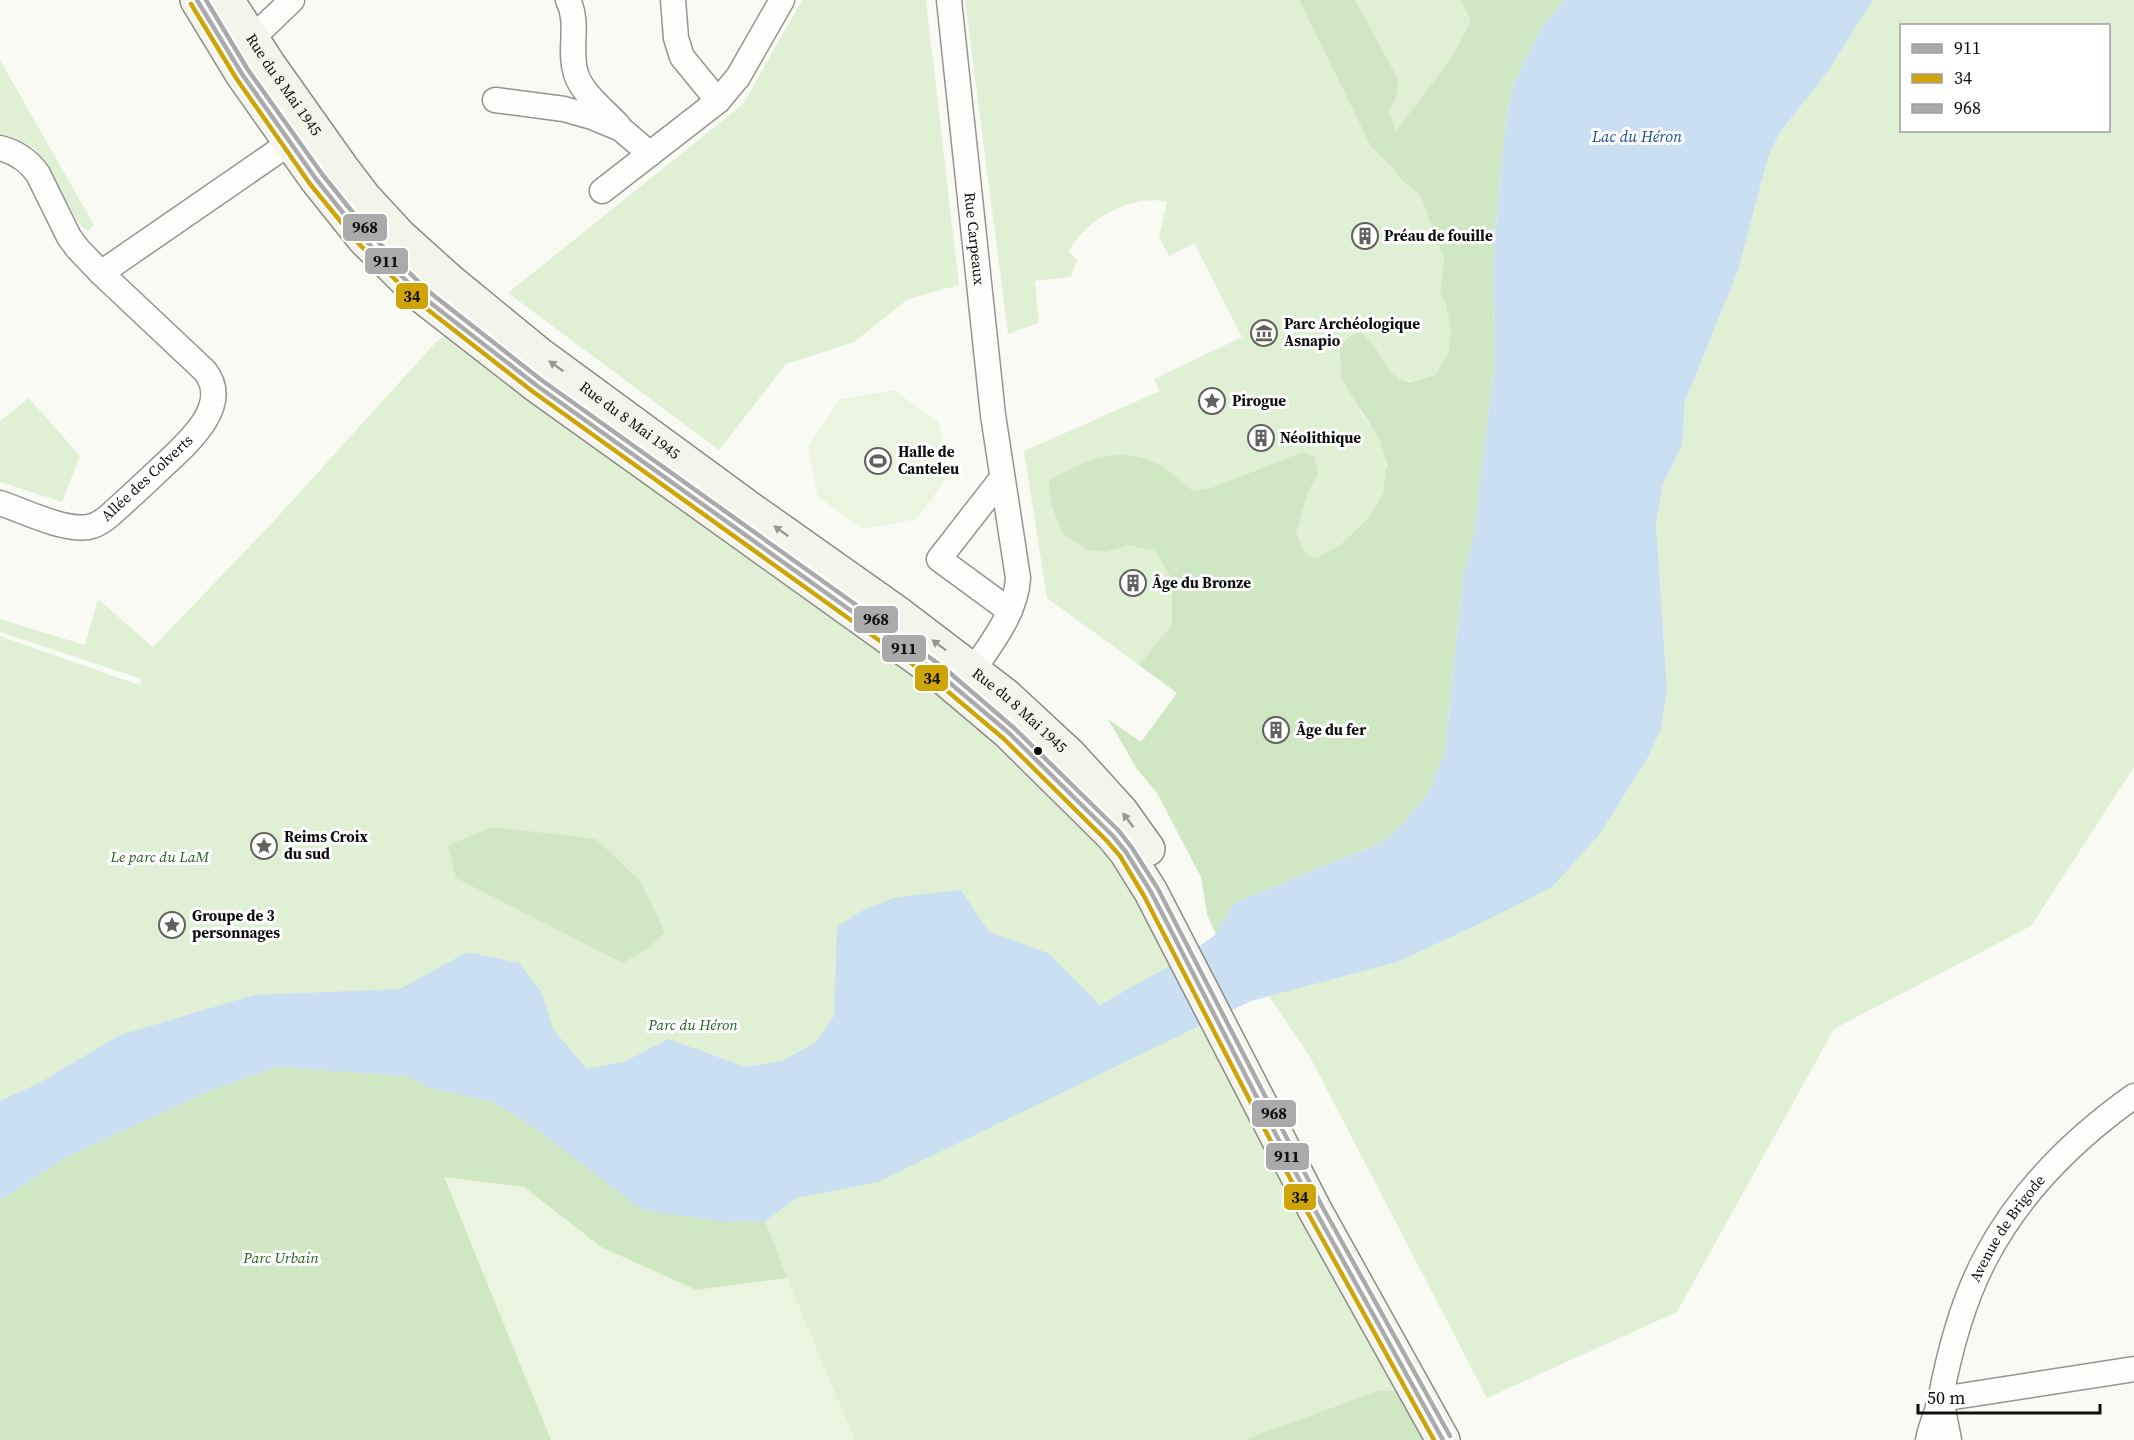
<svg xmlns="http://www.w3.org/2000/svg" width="2134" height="1440" font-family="'Source Serif 4',serif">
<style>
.green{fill:#e0f0d5;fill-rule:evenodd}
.forest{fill:#d0e7c3}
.pitch{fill:#ebf4de}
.water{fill:#cbdff3}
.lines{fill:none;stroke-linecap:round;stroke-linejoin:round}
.street-casing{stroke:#949492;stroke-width:27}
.secondary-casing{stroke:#8b8b88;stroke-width:36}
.street{stroke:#fefefd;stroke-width:24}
.secondary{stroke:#f4f4eb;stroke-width:33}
.bus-1-casing{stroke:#fff;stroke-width:9}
.bus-2-casing{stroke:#fff;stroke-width:9}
.bus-3-casing{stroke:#fff;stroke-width:9}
.bus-1{stroke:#aaa;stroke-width:4.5}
.bus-2{stroke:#cfa406;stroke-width:4.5}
.bus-3{stroke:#aaa;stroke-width:4.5}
.oneway{fill:#989893}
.bus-dot{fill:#0e0e0e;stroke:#fff;stroke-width:2}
.labels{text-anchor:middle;stroke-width:6;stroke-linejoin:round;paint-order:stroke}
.street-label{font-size:15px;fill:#0e0e0e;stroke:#fff}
.poi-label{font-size:15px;font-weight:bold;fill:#0e0e0e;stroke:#fff;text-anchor:start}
.park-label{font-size:15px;font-style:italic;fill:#256321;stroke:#fff}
.water-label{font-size:16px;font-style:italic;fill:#1d519a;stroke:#fff}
.line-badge{stroke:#fff;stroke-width:2}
.pale-badge-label{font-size:16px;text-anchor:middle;font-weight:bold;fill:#111}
</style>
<rect width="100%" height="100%" fill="#fafaf4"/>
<!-- green -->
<path class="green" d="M802,0H926L959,285L908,299L854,342L786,364L719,450L508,293L743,104Z
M965,0H1299L1371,147L1392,167L1402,180L1420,195L1444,259L1440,293L1446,305L1451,330L1448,355L1435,375C1407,383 1400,386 1382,360L1360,412C1366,421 1373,430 1379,439C1392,463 1386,497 1369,519C1356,536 1335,548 1317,559L1306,555L1296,533L1309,490L1318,475L1193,491L1156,464L1107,552L1128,544L1155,551L1172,580V624L1139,665L1047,598L1024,451L1160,391L1154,379L1242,337L1194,243L1169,256L1159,238L1167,202C1132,193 1083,221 1069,252L1077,260L1071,277L1035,281L1039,323L1008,334Z
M1355,0H1461L1472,21L1452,57L1396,132L1389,111L1396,98Z
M1873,0H2134V767L2031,926L1834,1029L1677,1312L1487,1398L1310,1057L1269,996L1398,962L1479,924L1551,887L1667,689L1656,522L1663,484L1682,446L1685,401L1738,271L1768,158L1779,134L1828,71ZM1902,26H2108V130H1902Z
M0,60L94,225L88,231L80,225L35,149L0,134Z
M446,335L949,697L1117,857L1426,1440H0V636L139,685L142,679L0,632V619L85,645L98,599L153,647L272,523L436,342Z
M29,398L80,456L62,502L0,482V421Z"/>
<!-- forest -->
<path class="forest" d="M1299,0H1355L1398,79L1396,98L1389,111L1396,131L1452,57L1471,21L1461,0H1564L1541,28L1513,85L1506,120L1493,257L1494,368L1474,536L1463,576L1445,751L1428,794L1395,832L1378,844L1234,903L1216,935L1207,914L1201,877L1157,793L1137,769L1108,719L1141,742L1177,693L1139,665L1172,624V580L1155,551L1128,545L1107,552L1088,550L1063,534L1051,504L1049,480C1085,462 1115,444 1155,463C1169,470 1181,482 1193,491L1211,488L1303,452L1315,457L1318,475L1309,490L1296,533L1306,555L1317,558L1341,544L1369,518L1383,493L1387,464L1380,441L1341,378L1340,346L1352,335L1361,332L1375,347L1391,372L1400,379L1410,382L1435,375L1448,355L1451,330L1446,305L1440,293L1444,259L1420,195L1402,180L1392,167L1371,147Z
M493,827L596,839L640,881L665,932L650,947L623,963L456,878L448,845Z
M276,1067L407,1076L429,1088L494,1102L543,1134L724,1222L765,1221L787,1278L696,1290L601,1247L524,1187L445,1178L551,1440H0V1200L69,1156L202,1094Z
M1378,1391H1398L1426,1440H1244Z"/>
<!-- pitch -->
<path class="pitch" d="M893,390L939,422L948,476L917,519L863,529L818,497L808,446L840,399Z
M444,1177L524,1187L601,1247L696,1290L787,1278L855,1440H551Z"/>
<!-- water -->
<path class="water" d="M1564,0H1873L1828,71L1779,134L1768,158L1738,271L1685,401L1682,446L1663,484L1656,522L1667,689L1661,729L1648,757L1599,835L1552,887L1479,924L1398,962L1251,1001L878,1182L797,1198L765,1221L724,1222L642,1210L543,1134L494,1102L429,1088L407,1076L276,1067L202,1094L69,1156L0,1200V1101L37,1084L120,1035L254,995L400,989L467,952L519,963L541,991L553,1029L587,1069L626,1061L668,1039L746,1067L782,1061L816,1042L834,1016L837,927L866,908L897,897L961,890L989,932L1048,953L1100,1005L1178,961L1215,935L1234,903L1378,844L1395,832L1428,794L1445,751L1463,576L1474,535L1494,368L1493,257L1506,120L1513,85L1541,28Z"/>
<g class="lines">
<defs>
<g id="street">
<path d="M568,0C580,24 568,49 576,74C582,93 604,110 618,125"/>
<path d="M673,0L676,38L682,57L718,101"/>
<path id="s1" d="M949,0L993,415L1018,578C1016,617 984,652 964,684"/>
<path d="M238,46L264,27L292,0"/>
<path d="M495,100L564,109L592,117L621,129L650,154"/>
<path d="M0,148C16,152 28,160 38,174L69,237L78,249L101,273L205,371C233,407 184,446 160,469C143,485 126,501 109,516C103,521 96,526 88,527C64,531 24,511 0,503"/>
<path d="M602,191L718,101L738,77L782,0"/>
<path d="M101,273L304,133"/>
<path d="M1002,478L939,559L1010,611"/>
<path d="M1941,1399L2134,1369"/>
<path d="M1941,1399L1949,1440"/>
<path id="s2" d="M1928,1440C1931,1425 1938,1411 1941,1396C1950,1349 1963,1300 1986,1257C2020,1192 2075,1138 2134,1096"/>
</g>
<g id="secondary">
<path d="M197,0L242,74L316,179L364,239L423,297L536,385L938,673L1009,733L1113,836L1126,852L1151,892L1316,1212L1443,1440"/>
<path id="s3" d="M227,0L269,65L342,168L364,197L400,236L450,281L539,354L749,508L899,614L1004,694L1070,755L1121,811L1148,849"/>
</g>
</defs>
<!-- street casing -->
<use href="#street" class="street-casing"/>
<!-- secondary casing -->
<use href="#secondary" class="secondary-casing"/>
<!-- street -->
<use href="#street" class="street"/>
<!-- secondary -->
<use href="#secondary" class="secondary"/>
<defs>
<path id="bus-1" d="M197,0L242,74L316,179L364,239L423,297L536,385L938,673L1009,733L1113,836L1126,852L1151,892L1316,1212L1443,1440"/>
<path id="bus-2" d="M191,4L236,78L310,184L359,244L418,302L532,391L933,679L1004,739L1107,841L1120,856L1144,896L1309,1215L1434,1440"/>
<path id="bus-3" d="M206,0L248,70L322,174L370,234L428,291L540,379L943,667L1014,728L1119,831L1132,848L1158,889L1323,1208L1450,1436"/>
</defs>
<!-- bus-1 casing -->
<use href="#bus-1" class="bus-1-casing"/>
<!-- bus-2 casing -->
<use href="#bus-2" class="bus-2-casing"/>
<!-- bus-3 casing -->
<use href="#bus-3" class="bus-3-casing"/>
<!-- bus-1 -->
<use href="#bus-1" class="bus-1"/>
<!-- bus-2 -->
<use href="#bus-2" class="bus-2"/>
<!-- bus-3 -->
<use href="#bus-3" class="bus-3"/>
</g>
<!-- one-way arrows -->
<defs><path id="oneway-solid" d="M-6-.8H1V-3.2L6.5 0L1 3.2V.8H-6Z" transform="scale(1.5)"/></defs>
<g class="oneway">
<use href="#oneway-solid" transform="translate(556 366) rotate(-145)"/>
<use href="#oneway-solid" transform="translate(781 531) rotate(-145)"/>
<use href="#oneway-solid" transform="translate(939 645) rotate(-143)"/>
<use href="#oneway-solid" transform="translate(1128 820) rotate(-127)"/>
</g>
<!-- icons -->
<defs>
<symbol id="building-ring" viewBox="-11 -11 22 22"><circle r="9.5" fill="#fff" stroke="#61615e" stroke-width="1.5"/><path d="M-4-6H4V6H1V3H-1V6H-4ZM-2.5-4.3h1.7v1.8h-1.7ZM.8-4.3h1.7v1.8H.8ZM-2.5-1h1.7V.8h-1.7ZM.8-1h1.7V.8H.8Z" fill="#61615e"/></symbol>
<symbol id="museum-ring" viewBox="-11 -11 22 22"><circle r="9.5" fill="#fff" stroke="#61615e" stroke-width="1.5"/><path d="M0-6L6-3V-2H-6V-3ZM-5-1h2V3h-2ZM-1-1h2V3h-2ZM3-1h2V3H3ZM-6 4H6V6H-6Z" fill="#61615e"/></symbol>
<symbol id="sight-ring" viewBox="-11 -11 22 22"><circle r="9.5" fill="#fff" stroke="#61615e" stroke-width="1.5"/><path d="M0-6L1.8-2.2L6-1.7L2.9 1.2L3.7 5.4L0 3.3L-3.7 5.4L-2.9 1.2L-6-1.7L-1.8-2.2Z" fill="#61615e"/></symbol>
<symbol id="stadium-ring" viewBox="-11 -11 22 22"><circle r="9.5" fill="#fff" stroke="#61615e" stroke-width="1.5"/><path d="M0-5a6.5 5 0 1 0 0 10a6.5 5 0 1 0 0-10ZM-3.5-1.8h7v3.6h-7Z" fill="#61615e"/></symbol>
</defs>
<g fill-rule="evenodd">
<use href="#building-ring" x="1350" y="221" width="30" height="30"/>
<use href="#museum-ring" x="1249" y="318" width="30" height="30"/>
<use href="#sight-ring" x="1197" y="386" width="30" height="30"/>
<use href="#building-ring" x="1246" y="423" width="30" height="30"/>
<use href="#stadium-ring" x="863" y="446" width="30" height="30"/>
<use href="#building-ring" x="1118" y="568" width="30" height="30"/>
<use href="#building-ring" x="1261" y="715" width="30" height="30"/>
<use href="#sight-ring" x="249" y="831" width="30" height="30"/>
<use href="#sight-ring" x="157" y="910" width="30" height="30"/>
</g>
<!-- markers -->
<circle class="bus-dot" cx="1038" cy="751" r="5"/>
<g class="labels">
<!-- street labels -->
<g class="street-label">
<text dy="5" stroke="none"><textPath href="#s3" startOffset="102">Rue du 8 Mai 1945</textPath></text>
<text dy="5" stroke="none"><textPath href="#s1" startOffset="240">Rue Carpeaux</textPath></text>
<text dy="5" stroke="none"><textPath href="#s3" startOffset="588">Rue du 8 Mai 1945</textPath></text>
<text transform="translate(147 478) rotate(-43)" y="5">Allée des Colverts</text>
<text dy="5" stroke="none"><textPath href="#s3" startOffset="1074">Rue du 8 Mai 1945</textPath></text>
<text dy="5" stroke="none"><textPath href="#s2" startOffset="228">Avenue de Brigode</textPath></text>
</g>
<!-- poi labels -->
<g class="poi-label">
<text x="1384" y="241">Préau de fouille</text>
<text x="1284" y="329">Parc Archéologique<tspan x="1284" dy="17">Asnapio</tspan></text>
<text x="1232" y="406">Pirogue</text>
<text x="1280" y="443">Néolithique</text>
<text x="898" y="457">Halle de<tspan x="898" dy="17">Canteleu</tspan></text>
<text x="1152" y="588">Âge du Bronze</text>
<text x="1296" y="735">Âge du fer</text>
<text x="284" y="842">Reims Croix<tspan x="284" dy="17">du sud</tspan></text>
<text x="192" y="921">Groupe de 3<tspan x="192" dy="17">personnages</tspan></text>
</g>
<!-- park labels -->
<g class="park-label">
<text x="160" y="862">Le parc du LaM</text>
<text x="693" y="1030">Parc du Héron</text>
<text x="281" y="1263">Parc Urbain</text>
</g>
<!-- water labels -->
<g class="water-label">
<text x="1637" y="142">Lac du Héron</text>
</g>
</g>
<g class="line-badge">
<rect x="342" y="213" width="46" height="29" rx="6" fill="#aaa"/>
<rect x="364" y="247" width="45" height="28" rx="6" fill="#aaa"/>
<rect x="395" y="282" width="34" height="28" rx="6" fill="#cfa406"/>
<rect x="853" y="605" width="46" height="29" rx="6" fill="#aaa"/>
<rect x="881" y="634" width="46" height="29" rx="6" fill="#aaa"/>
<rect x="914" y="664" width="35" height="28" rx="6" fill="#cfa406"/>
<rect x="1251" y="1099" width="46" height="29" rx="6" fill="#aaa"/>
<rect x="1265" y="1142" width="45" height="29" rx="6" fill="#aaa"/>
<rect x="1283" y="1183" width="34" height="28" rx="6" fill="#cfa406"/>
</g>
<g class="pale-badge-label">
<text x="365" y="233">968</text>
<text x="386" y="267">911</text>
<text x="412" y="302">34</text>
<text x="876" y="625">968</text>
<text x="904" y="654">911</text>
<text x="932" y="684">34</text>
<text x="1274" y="1119">968</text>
<text x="1287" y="1162">911</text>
<text x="1300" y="1203">34</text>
</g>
<!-- legend -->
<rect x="1900" y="24" width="210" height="108" fill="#ffffff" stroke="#9f9f9f" stroke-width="1.5"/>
<rect x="1912" y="44" width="30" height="9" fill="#aaaaaa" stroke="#9f9f9f" stroke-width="1.5"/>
<text x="1954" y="54" font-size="18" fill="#0e0e0e">911</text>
<rect x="1912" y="74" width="30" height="9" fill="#cfa406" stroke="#9f9f9f" stroke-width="1.5"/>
<text x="1954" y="84" font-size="18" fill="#0e0e0e">34</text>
<rect x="1912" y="104" width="30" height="9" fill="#aaaaaa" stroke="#9f9f9f" stroke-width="1.5"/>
<text x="1954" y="114" font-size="18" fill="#0e0e0e">968</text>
<!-- scale -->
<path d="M1918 1404v9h182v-9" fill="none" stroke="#0e0e0e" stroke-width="3"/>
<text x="1927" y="1404" font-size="18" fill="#0e0e0e" stroke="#ffffff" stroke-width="4.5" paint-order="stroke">50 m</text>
</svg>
